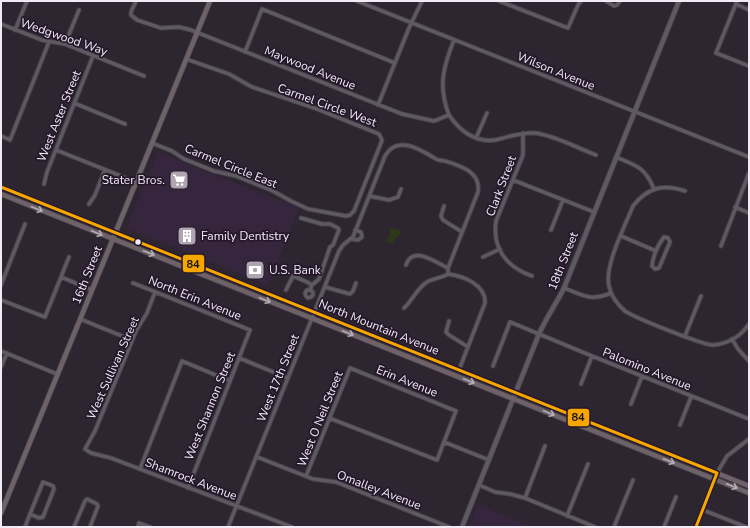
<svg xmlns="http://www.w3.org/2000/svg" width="750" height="528" font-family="'Nunito Sans',sans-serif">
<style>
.built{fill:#36263d}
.green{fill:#2d371a}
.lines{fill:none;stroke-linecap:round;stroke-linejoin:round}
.minor-casing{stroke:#49444d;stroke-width:5}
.secondary-casing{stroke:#49444d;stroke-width:6}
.primary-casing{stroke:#49444d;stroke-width:6}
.minor{stroke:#5f5962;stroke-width:3}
.secondary{stroke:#5f5962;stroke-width:4}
.primary{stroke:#6e6268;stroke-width:4.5}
.bus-1-casing{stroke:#24182a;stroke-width:6}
.bus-1{stroke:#f7a600;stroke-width:3}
.oneway{stroke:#b7adb7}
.bus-dot{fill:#f3eaf7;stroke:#24182a;stroke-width:1.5}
.labels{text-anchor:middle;stroke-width:3.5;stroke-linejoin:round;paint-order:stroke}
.street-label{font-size:12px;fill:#f3eaf7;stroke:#24182a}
.poi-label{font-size:12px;fill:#f3eaf7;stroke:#24182a;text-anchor:start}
.line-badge{stroke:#24182a;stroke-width:1.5}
.pale-badge-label{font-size:11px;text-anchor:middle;font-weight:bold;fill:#111}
</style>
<rect width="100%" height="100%" fill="#2d2630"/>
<!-- built -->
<path class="built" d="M158,152L299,208L268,285L192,254L126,229Z
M478,505L532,527H469Z"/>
<!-- green -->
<path class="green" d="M390,227L402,231C399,237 395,238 392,244L387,242V240L390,233Z"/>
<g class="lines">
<defs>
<path id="minor" d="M136,1L131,12V15L137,20L161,28L179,27L191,30L402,114L434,121L449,115C459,130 475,143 495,140C509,137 520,132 535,133C554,135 577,148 596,155
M357,1L749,157
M499,1L568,28L578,5L581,1
M606,1L614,6L617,5L620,1
M737,1L716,53L749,66
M736,4L749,10
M1,24L42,40L65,44L144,76
M15,30L27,1
M65,44L79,10
M245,52L262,9L395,63
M74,103L125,124
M378,105L409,28L422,1
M449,115C438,87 443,67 454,40
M523,133V155L496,221C492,249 507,267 532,276
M1,136L10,140L49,42
M476,138L487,113
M152,143L172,151L184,159L214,171L236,176L271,190L291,201L308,209L346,216L350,215L354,211L381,143L382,140L379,134L317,109L252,87L229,74L186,59
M56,150L136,182
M616,157C637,166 645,167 654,189
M513,180L594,212
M44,184L47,172L93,56
M685,191C663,184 648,187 633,206C625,226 604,266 609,286C611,296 618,305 625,311C635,318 703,345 713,345C728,344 741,336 749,324
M369,196L389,200L398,197L401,189
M89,204L95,195L105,170
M444,206L441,216L443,220L462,232
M735,207L749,213
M301,218L322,224H330L338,228L339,230L333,245L330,247L319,279L312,285
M551,230L563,200
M621,236L656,251
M664,237L668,238L670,242L659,268L655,269L652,266C653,256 658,245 664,237Z
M350,239L358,240L362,237L361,232L355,230
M721,246L749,173
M483,257L500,249
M406,265C413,245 435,262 448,268
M61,277L92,290
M133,283L250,330L188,488
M1,285L25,224
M325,287L350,294L353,291L356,283
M564,288C583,295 590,302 611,293
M286,290L293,276L307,282L312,285
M310,290H307L305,293L306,296L308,298L311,297L313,295V292L310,290L312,285
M155,292L147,313L136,331L95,431L85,449L91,453L111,458L292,527
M1,300L45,317L69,257
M404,308C413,300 417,288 427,282C434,278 442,278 448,274
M80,319L132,340
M449,321L446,332L449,335L468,347
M685,336L701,296
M732,339L738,349L749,361
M1,351L57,374
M239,358L288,378
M493,366L510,322L592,356L749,419
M1,367L7,353
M581,384L592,356
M631,404L642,376
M680,425L691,397
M444,442L489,460
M257,457L313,479L336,482L449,527
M140,469L182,361L230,381
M717,473L727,456L749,439
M306,476L350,368L456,411L437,460L329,418
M43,482L53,486L54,489L43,517L39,518L30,514Z
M479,485L495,492L510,494L525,498L595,527
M525,498L545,446
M703,510L746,527
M567,516L588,464
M25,527L30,514
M74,527L85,501L87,499L97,504L98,506L90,527
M138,527L139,523L150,527
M228,527L339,251L343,245L353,237L385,156C397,134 421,150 436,159C439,161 442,160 445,161C461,166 481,172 478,192L448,268V274C464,276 486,285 485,303L459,370
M614,527L633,480
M664,527L676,497"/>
<path id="secondary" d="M462,527L539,334C546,318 556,304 564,288L679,1
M696,527L717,473"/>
<path id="primary" d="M1,187L749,486
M1,194L749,493
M1,513L210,1"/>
</defs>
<!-- minor casing -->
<use href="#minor" class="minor-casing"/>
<!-- secondary casing -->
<use href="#secondary" class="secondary-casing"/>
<!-- primary casing -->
<use href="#primary" class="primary-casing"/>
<!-- minor -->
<use href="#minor" class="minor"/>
<!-- secondary -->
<use href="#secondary" class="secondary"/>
<!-- primary -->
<use href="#primary" class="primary"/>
<defs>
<path id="bus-1" d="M1,187L717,473L696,527"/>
</defs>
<!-- bus-1 casing -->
<use href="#bus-1" class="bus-1-casing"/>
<!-- bus-1 -->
<use href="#bus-1" class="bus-1"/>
</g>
<!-- one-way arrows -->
<defs><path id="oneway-shaft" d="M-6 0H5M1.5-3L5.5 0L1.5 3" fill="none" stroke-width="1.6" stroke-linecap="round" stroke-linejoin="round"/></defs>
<g class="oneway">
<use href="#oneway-shaft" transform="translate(37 209) rotate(22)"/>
<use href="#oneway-shaft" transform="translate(97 233) rotate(22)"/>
<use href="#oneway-shaft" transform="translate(149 253) rotate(21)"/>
<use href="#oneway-shaft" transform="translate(265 300) rotate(22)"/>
<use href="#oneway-shaft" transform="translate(348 333) rotate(22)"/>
<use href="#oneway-shaft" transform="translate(469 381) rotate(22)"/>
<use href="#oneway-shaft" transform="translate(549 413) rotate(22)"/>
<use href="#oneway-shaft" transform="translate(669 461) rotate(22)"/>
<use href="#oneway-shaft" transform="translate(732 486) rotate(22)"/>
</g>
<!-- icons -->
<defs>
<symbol id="supermarket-square" viewBox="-11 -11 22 22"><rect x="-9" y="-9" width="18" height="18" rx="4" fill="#aea5b1" stroke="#24182a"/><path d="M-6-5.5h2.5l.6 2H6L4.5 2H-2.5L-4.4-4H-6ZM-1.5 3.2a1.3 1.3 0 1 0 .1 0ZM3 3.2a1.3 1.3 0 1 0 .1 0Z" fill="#fff"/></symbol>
<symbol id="building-square" viewBox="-11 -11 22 22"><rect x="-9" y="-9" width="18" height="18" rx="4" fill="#aea5b1" stroke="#24182a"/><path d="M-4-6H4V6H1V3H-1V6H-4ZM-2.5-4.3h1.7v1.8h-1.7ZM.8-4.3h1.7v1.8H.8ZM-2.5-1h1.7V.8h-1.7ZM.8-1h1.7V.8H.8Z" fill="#fff"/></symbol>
<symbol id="bank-square" viewBox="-11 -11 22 22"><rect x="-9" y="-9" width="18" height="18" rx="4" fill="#aea5b1" stroke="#24182a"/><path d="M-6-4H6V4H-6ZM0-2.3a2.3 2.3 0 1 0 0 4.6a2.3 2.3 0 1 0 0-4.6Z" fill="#fff"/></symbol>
</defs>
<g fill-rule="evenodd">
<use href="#supermarket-square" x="168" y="169" width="22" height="22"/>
<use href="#building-square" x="176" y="225" width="22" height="22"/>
<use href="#bank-square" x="244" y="259" width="22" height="22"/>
</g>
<!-- markers -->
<circle class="bus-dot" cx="138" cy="242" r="3.5"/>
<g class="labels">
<!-- street labels -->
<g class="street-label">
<text transform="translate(64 37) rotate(19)" y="4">Wedgwood Way</text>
<text transform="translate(310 68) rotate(22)" y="4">Maywood Avenue</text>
<text transform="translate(556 71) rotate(22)" y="4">Wilson Avenue</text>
<text transform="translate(327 105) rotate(20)" y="4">Carmel Circle West</text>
<text transform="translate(59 116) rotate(-68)" y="4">West Aster Street</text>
<text transform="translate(231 166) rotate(22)" y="4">Carmel Circle East</text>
<text transform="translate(501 186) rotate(-69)" y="4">Clark Street</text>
<text transform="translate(563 261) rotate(-68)" y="4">18th Street</text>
<text transform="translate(87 275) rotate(-68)" y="4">16th Street</text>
<text transform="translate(195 298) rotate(22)" y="4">North Erin Avenue</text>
<text transform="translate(379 327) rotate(22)" y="4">North Mountain Avenue</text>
<text transform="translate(113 368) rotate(-66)" y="4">West Sullivan Street</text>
<text transform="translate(647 369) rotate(22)" y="4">Palomino Avenue</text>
<text transform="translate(278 378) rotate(-68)" y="4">West 17th Street</text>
<text transform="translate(407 381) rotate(22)" y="4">Erin Avenue</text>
<text transform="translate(210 406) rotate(-68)" y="4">West Shannon Street</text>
<text transform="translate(320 419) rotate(-68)" y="4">West O Neil Street</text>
<text transform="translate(191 479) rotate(21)" y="4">Shamrock Avenue</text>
<text transform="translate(379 490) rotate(21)" y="4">Omalley Avenue</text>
</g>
<!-- poi labels -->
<g class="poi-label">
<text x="165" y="184" text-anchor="end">Stater Bros.</text>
<text x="201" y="240">Family Dentistry</text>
<text x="269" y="274">U.S. Bank</text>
</g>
</g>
<g class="line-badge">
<rect x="182" y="254" width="23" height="19" rx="4" fill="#f7a600"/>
<rect x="567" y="408" width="23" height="19" rx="4" fill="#f7a600"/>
</g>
<g class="pale-badge-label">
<text x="193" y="268">84</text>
<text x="578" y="421">84</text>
</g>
<!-- border -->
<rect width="750" height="528" fill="none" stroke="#f3eaf7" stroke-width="4"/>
</svg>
